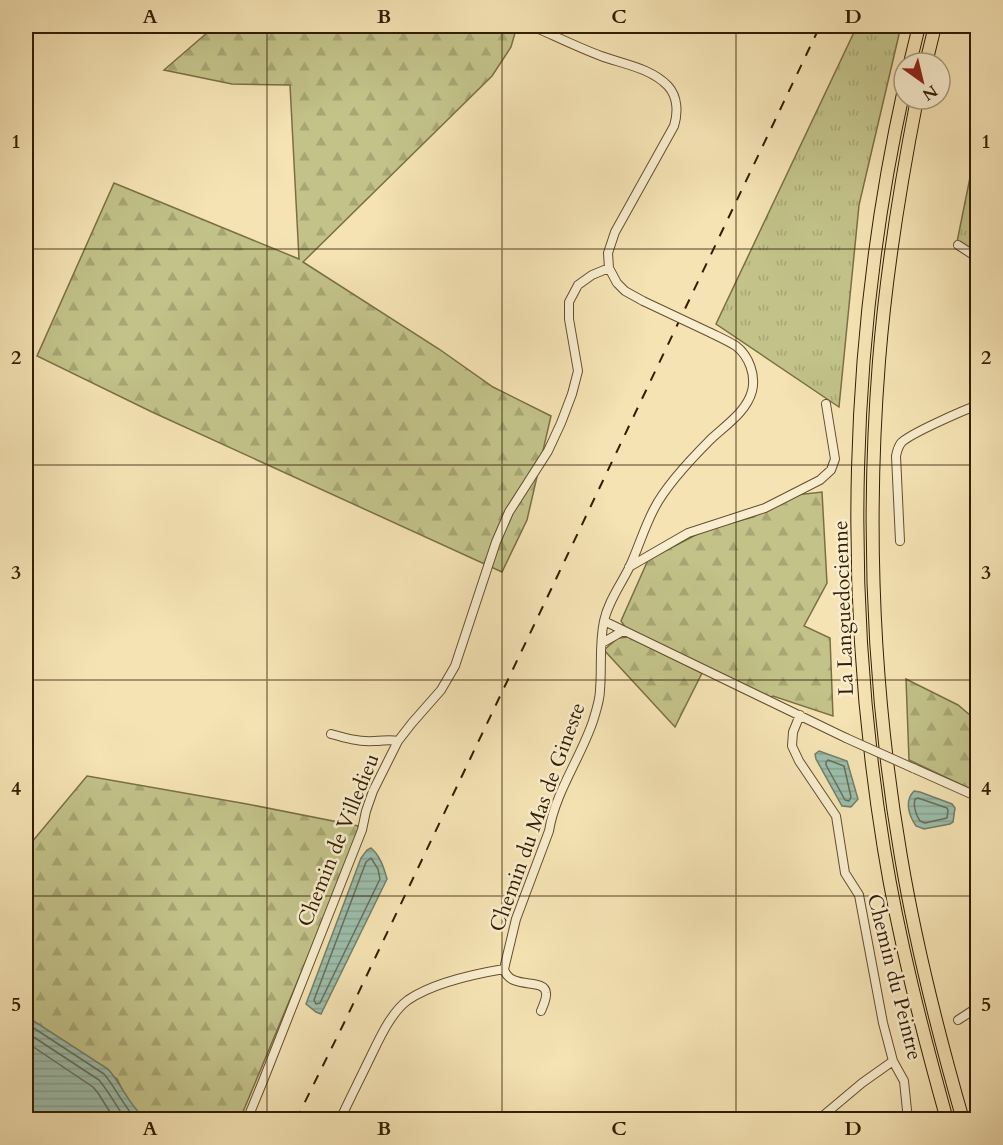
<svg xmlns="http://www.w3.org/2000/svg" width="1003" height="1145" font-family="Cardo,serif">
<style>
.grass{fill:url(#grass-tufts);stroke:#7a7044;stroke-width:1.5}
.forest{fill:url(#forest-firs);stroke:#7a7044;stroke-width:1.5}
.water{fill:url(#water-rules);stroke:#727e67;stroke-width:1.5}
.lines{fill:none;stroke-linecap:round;stroke-linejoin:round}
.shore{stroke:#686e56;stroke-width:1.5}
.minor-casing{stroke:#644e2d;stroke-width:10}
.highway-casing{stroke:#331d00;stroke-width:14}
.minor{stroke:#f8edce;stroke-width:8}
.highway{stroke:#f5e3b4;stroke-width:12}
.rail{stroke:#331d00;stroke-width:2;stroke-dasharray:10 10;stroke-linecap:butt}
.minor-bridge-casing{stroke:#644e2d;stroke-width:10;stroke-linecap:butt}
.minor-bridge{stroke:#f8edce;stroke-width:8}
.grid{fill:none;stroke:#331d00;stroke-width:1.5;stroke-opacity:0.55}
.labels{text-anchor:middle;stroke-width:5;stroke-linejoin:round;paint-order:stroke}
.street-label{font-size:21px;fill:#331d00;stroke:#f8edce}
.neatline{fill:none;stroke:#331d00;stroke-width:2}
.grid-label{font-size:20px;text-anchor:middle;font-weight:bold;fill:#331d00}
</style>
<defs>
<pattern id="grass-tufts" width="24" height="20" patternUnits="userSpaceOnUse" patternTransform="scale(1.5)"><rect width="24" height="20" fill="#c2c289"/><path d="M3 7l-1-3M5 7V3M7 7l1-3M15 17l-1-3M17 17v-4M19 17l1-3" fill="none" stroke="#a7a674"/></pattern>
<pattern id="forest-firs" width="22" height="20" patternUnits="userSpaceOnUse" patternTransform="scale(1.5)"><rect width="22" height="20" fill="#c2c289"/><path d="M5 1l3.5 6h-7zM16 11l3.5 6h-7z" fill="#a7a674"/></pattern>
<pattern id="water-rules" width="6" height="5" patternUnits="userSpaceOnUse" patternTransform="scale(1.5)"><rect width="6" height="5" fill="#9cbeac"/><path d="M0 2.5h6" fill="none" stroke="#87a392"/></pattern>
</defs>
<rect width="100%" height="100%" fill="#f5e3b4"/>
<filter id="stains"><feTurbulence type="fractalNoise" baseFrequency=".00333" numOctaves="4"/><feColorMatrix values="0 0 0 0 .2 0 0 0 0 .09 0 0 0 0 .02 0 0 0 .5 -.17"/></filter>
<radialGradient id="worn" r=".72"><stop offset=".6" stop-color="#630" stop-opacity="0"/><stop offset="1" stop-color="#630" stop-opacity=".3"/></radialGradient>
<!-- grass -->
<path class="grass" d="M857,26H901L859,205L839,407L716,324Z
M977,143V255L957,242Z"/>
<!-- forest -->
<path class="forest" d="M215,26H517L511,47L492,76L303,262L439,349L493,387L551,416L527,520L502,572L152,412L37,356L114,183L299,259L290,85L232,84L164,70Z
M822,492L827,583L804,626L830,638L833,716L773,696L769,699L630,634L621,621L648,560L705,530L753,517L796,495Z
M629,637L702,673L675,727L604,650L618,638Z
M906,679L958,705L977,721V792L909,760Z
M87,776L247,804L358,826L359,834L240,1119H145L138,1113L126,1097L117,1079L26,1016V849Z"/>
<!-- water -->
<path class="water" d="M819,751L847,761L858,799L851,807L842,806L816,759L815,754Z
M914,791L920,792L952,804L955,808L953,822L950,824L924,829L916,826C909,816 904,801 914,791Z
M371,848C380,855 384,868 387,879L321,1014L316,1012L306,1004L361,858L367,850Z
M26,1016L108,1069C122,1085 129,1105 145,1119H26Z"/>
<g class="lines">
<!-- shore -->
<path class="shore" d="M828,760L844,766L851,797L849,801L845,800L826,765V762Z
M918,798L947,808L948,810L947,818L925,823L920,821C916,815 913,806 915,799Z
M371,858L378,869L380,879L320,1003L316,1004L314,1000L366,862Z
M26,1023L104,1074C116,1088 123,1106 137,1120
M26,1032L99,1080C109,1092 117,1107 126,1120
M26,1042L93,1087L98,1093L115,1120"/>
<defs>
<path id="minor" d="M532,26C555,36 577,47 601,56C623,64 651,68 668,86C678,97 678,113 674,126L615,232L608,253L609,268L617,283L625,291L643,301
M958,245L978,258
M900,541L896,456C897,451 898,447 901,443C909,434 964,410 978,405
M629,567L688,533L765,508L820,480L831,470L835,459L826,404
M604,621L846,738
M602,643L623,631
M800,715L793,732L792,746L799,761L836,816L845,873L859,895L883,1023L893,1061L904,1081L908,1120
M331,734C345,738 359,742 374,741C384,741 388,739 398,741
M913,768L978,797
M541,1011C543,1006 547,998 546,993C545,977 510,991 504,969L516,919L549,831C555,793 581,757 593,721C596,711 600,700 600,690C602,667 599,644 604,621C608,602 620,586 629,568C638,549 644,528 654,509C665,487 694,456 711,439C726,425 747,411 752,391C756,375 749,356 736,346C728,341 719,337 711,333
M958,1020L978,1007
M247,1120L263,1081L362,830L366,811L373,791L398,741L412,723L441,690L455,666L496,542L509,512L548,451L561,423L572,394L578,371L569,319V302L578,285L592,275L609,268
M340,1120C349,1100 359,1081 368,1062C378,1042 390,1013 408,1000C433,983 474,974 504,969
M818,1120L862,1083L893,1061"/>
<path id="highway" d="M910,63L919,26
M926,63L935,26
M904,89C849,338 843,598 884,849C899,941 922,1030 947,1120
M917,99C900,186 886,273 879,361C866,526 873,694 901,857C916,946 938,1033 963,1120"/>
</defs>
<!-- minor casing -->
<use href="#minor" class="minor-casing"/>
<!-- highway casing -->
<use href="#highway" class="highway-casing"/>
<!-- minor -->
<use href="#minor" class="minor"/>
<!-- highway -->
<use href="#highway" class="highway"/>
<!-- rail -->
<path class="rail" d="M296,1120L344,1023L820,26"/>
<defs>
<path id="minor-bridge" d="M643,301L711,333
M846,738L913,768"/>
</defs>
<!-- minor-bridge casing -->
<use href="#minor-bridge" class="minor-bridge-casing"/>
<!-- minor-bridge -->
<use href="#minor-bridge" class="minor-bridge"/>
</g>
<!-- grid -->
<path class="grid" d="M267,26V1120M502,26V1120M736,26V1120M26,249H978M26,465H978M26,680H978M26,896H978"/>
<g class="labels">
<!-- street labels -->
<g class="street-label">
<text transform="translate(843 608) rotate(-92)" y="7">La Languedocienne</text>
<text transform="translate(537 817) rotate(-70)" y="7">Chemin du Mas de Gineste</text>
<text transform="translate(338 840) rotate(-68)" y="7">Chemin de Villedieu</text>
<text transform="translate(895 977) rotate(76)" y="7">Chemin du Peintre</text>
</g>
</g>
<!-- margin -->
<rect width="1003" height="1145" fill="none" stroke="#f5e3b4" stroke-width="66"/>
<!-- north arrow -->
<g transform="translate(922 81) rotate(146)"><circle r="28" fill="#f8edce" stroke="#a99a7c" stroke-width="1.5"/>
<path d="M0-4.5L10 22L0 15L-10 22Z" fill="#8f2418"/>
<text y="-9" font-size="16" font-weight="bold" text-anchor="middle" fill="#331d00">N</text>
</g>
<rect x="33" y="33" width="937" height="1079" class="neatline"/>
<g class="grid-label">
<text x="150" y="23">A</text>
<text x="384" y="23">B</text>
<text x="619" y="23">C</text>
<text x="853" y="23">D</text>
<text x="16" y="148">1</text>
<text x="986" y="148">1</text>
<text x="16" y="364">2</text>
<text x="986" y="364">2</text>
<text x="16" y="579">3</text>
<text x="986" y="579">3</text>
<text x="16" y="795">4</text>
<text x="986" y="795">4</text>
<text x="16" y="1011">5</text>
<text x="986" y="1011">5</text>
<text x="150" y="1135">A</text>
<text x="384" y="1135">B</text>
<text x="619" y="1135">C</text>
<text x="853" y="1135">D</text>
</g>
<rect width="100%" height="100%" filter="url(#stains)"/>
<rect width="100%" height="100%" fill="url(#worn)"/>
</svg>
